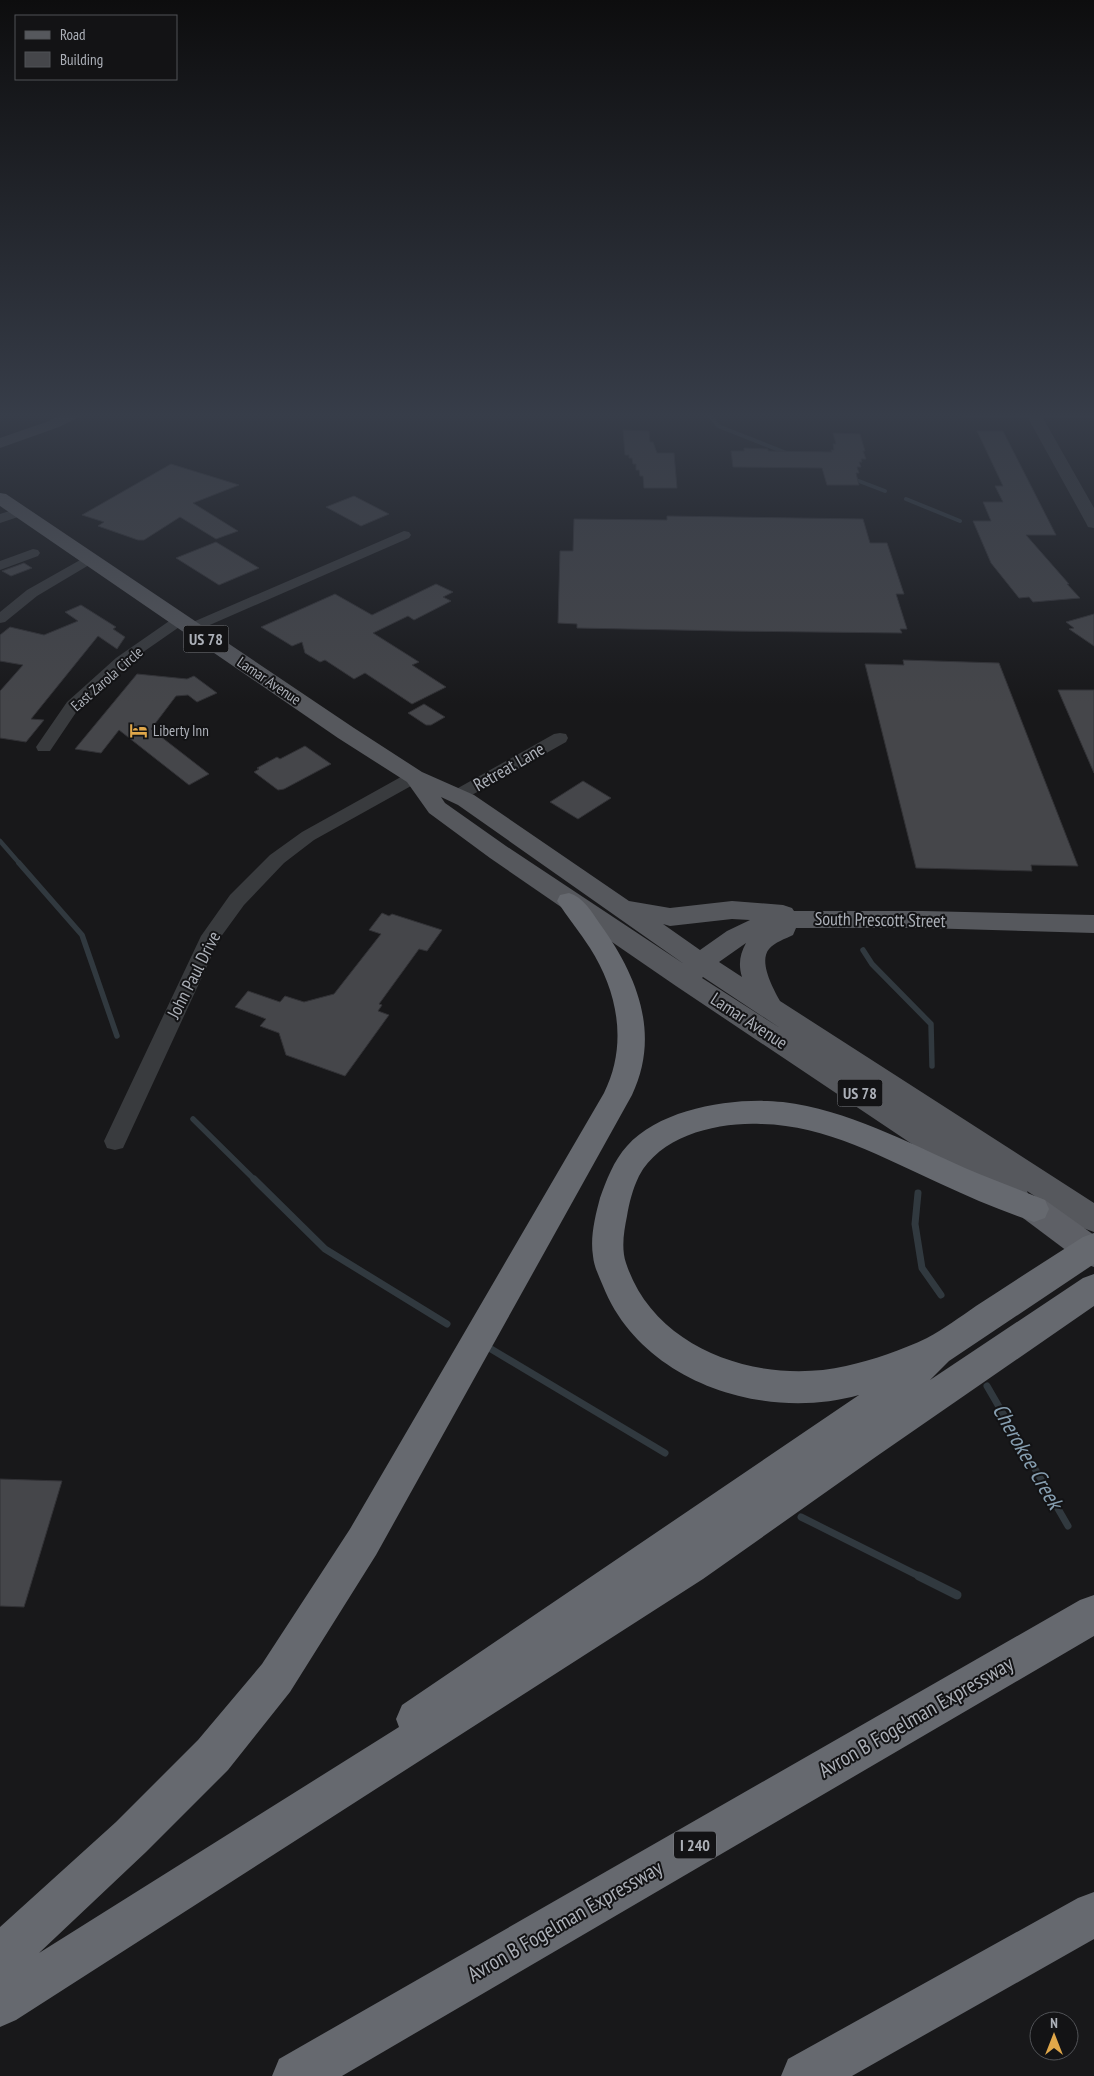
<svg xmlns="http://www.w3.org/2000/svg" width="1094" height="2076" font-family="'PT Sans Narrow',sans-serif">
<style>
.lines{fill:none;stroke-linecap:round;stroke-linejoin:round}
.stream-far4{stroke:#31393f;stroke-width:4}
.stream-far3{stroke:#31393f;stroke-width:4.5}
.stream-far2{stroke:#31393f;stroke-width:5.5}
.stream-far1{stroke:#31393f;stroke-width:7}
.stream{stroke:#31393f;stroke-width:9}
.building{fill:#45464a;stroke:#323236}
.minor{fill:#393b3e;fill-rule:evenodd}
.tertiary{fill:#393b3e;fill-rule:evenodd}
.secondary{fill:#484a4e;fill-rule:evenodd}
.primary{fill:#56585d;fill-rule:evenodd}
.trunk{fill:#5e6066;fill-rule:evenodd}
.motorway{fill:#66696f;fill-rule:evenodd}
.labels{text-anchor:middle;stroke-width:4;stroke-linejoin:round;paint-order:stroke}
.far-street-label{font-size:15px;fill:#acb0b8;stroke:#131315}
.far-poi-label{font-size:15px;fill:#acb0b8;stroke:#131315;text-anchor:start}
.shield{fill:#131315;stroke:#7e8187;stroke-width:1}
.shield-label{font-size:16px;font-weight:bold;fill:#acb0b8}
.street-label{font-size:18px;fill:#acb0b8;stroke:#131315}
.near-street-label{font-size:21px;fill:#acb0b8;stroke:#131315}
.near-water-label{font-size:22px;font-style:italic;fill:#869eb0;stroke:#131315}
</style>
<rect width="100%" height="100%" fill="#18181a"/>
<g class="lines">
<!-- stream-far4 -->
<path class="stream-far4" d="M708,413L718,426L789,454
M851,478L885,491
M906,499L960,521"/>
<!-- stream-far3 -->
<path class="stream-far3" d="M0,841L20,864"/>
<!-- stream-far2 -->
<path class="stream-far2" d="M19,863L82,935L117,1036
M863,950L872,964L931,1024L932,1066
M193,1119L255,1180"/>
<!-- stream-far1 -->
<path class="stream-far1" d="M254,1179L325,1249L447,1324
M918,1193L915,1224L922,1268L941,1295
M491,1349L665,1453
M987,1386L1068,1526
M801,1517L921,1577"/>
<!-- stream -->
<path class="stream" d="M919,1576L957,1595"/>
</g>
<!-- building -->
<path class="building" d="M623,430L649,431L650,442H653L657,453H674L677,488H644L643,476H640L639,470H636V464H633L632,458H629V455H625Z
M977,431H1003L1056,535H1026L1069,584H1067L1080,598L1033,602L1029,597L1019,598L991,563L973,521H991L983,502H1003L995,486H1003Z
M833,433L860,434L865,451H863L866,459H861L862,462H859L861,467H857L859,473H856L859,485H827L822,468L733,467L731,451H744V448L768,449V451L832,452L831,450H834L833,444H836Z
M171,464L239,485L193,503L238,531L216,539L180,517L144,540H138L98,526L104,522L82,515Z
M354,496L389,514L361,526L326,507Z
M667,516L863,519L870,543H887L904,594H896L907,629H900L902,633L727,631L577,628V624L558,623L560,551H573L574,519L667,520Z
M216,542L259,568L219,585L176,558Z
M24,563L32,568L11,576L2,571Z
M436,584L453,592L443,597L451,601L414,620L408,616L373,633L419,662L412,665L446,687L412,704L365,673L354,679L325,660L320,662L305,653L302,642L292,646L261,627L335,594L372,615Z
M81,605L116,627L113,629L125,637L117,649L98,636L31,719L44,720L26,742L0,738V691L23,665L0,661V635L10,627L44,635L78,621L65,612Z
M1094,614V646L1069,629L1074,628L1066,622Z
M903,660L999,663L1078,866L1031,865L1032,871L916,868L865,664L904,665Z
M137,674L187,679L194,676L217,693L197,702L188,695L176,696L151,729L209,774L189,785L119,730L101,753L75,749Z
M1058,690H1094V773Z
M424,704L445,717L431,725H426L408,713Z
M305,746L331,764L284,789L278,790L254,772L259,769L257,768L277,757L280,759Z
M583,781L611,798L578,819L550,802Z
M382,913L389,916L392,914L442,930L427,951L419,949L379,1004L382,1005L378,1011L389,1015L345,1076L286,1055L279,1033L260,1026L266,1019L235,1007L248,991L280,1002L285,996L304,1002L334,994L381,934L369,930Z
M0,1479L62,1481L24,1607L0,1606Z"/>
<g class="lines">
<!-- minor -->
<path class="minor" d="M19,508L24,509L26,512L24,515L0,523V514Z
M404,531L409,532L411,535L409,538L196,631H186L183,628L186,625Z
M33,549L38,550L40,553L38,556L0,570V561Z
M89,555L96,559L94,562L37,596L5,622L0,623V612L27,590Z
M180,616L185,617L187,620L185,623L126,664L79,708L50,751H38L36,747L67,702L116,658L175,617Z
M560,733L566,734L568,738L566,742L463,800L457,801L451,800L448,796L451,792L554,734Z
M414,772L420,773L423,777L420,781L314,840L284,863L244,905L220,938L123,1148L115,1150L107,1148L104,1141L201,936L230,895L270,855L302,832L408,773Z"/>
<!-- tertiary -->
<path class="tertiary" d="M959,413H1094V418H1043L1094,508V528L1088,527L1086,523L1028,418L966,417L961,416Z"/>
<!-- secondary -->
<path class="secondary" d="M64,413H84L81,416L59,427L0,448V438L49,421Z"/>
<!-- primary -->
<path class="primary" d="M0,493L6,494L354,728L422,772L474,795L629,901L670,908L732,901L783,905L792,908L794,911H923L1094,915V933L923,928H796L793,935C785,939 775,942 769,949C758,962 774,990 780,1001L1094,1203V1232L1083,1228L1027,1191L1029,1196L1025,1205L1014,1209L1003,1205L676,986L490,858L429,813L407,782L338,738L0,506ZM441,797L458,805L684,964L506,846L445,803ZM732,919L750,920L727,931L700,950L663,924L670,926ZM746,943C740,954 738,964 742,977L719,962ZM703,977L780,1028L702,978Z"/>
<!-- trunk -->
<path class="trunk" d="M1034,1196L1045,1200L1094,1235V1267L1083,1263L1023,1218L1019,1209L1023,1200Z"/>
<!-- motorway -->
<path class="motorway" d="M569,893C583,897 592,912 600,924C637,975 661,1034 632,1095L376,1555L290,1692L228,1770L146,1852L39,1953L399,1727L396,1719L402,1705L859,1395C764,1422 641,1382 603,1286C599,1276 594,1267 593,1256C590,1237 595,1217 600,1198C606,1181 614,1160 627,1146C661,1108 734,1097 783,1102C847,1110 907,1142 965,1168C991,1179 1018,1189 1045,1200L1049,1209L1045,1218L1034,1222C1002,1211 971,1198 941,1184C884,1158 825,1125 761,1124C718,1122 661,1135 639,1176C633,1188 629,1203 627,1216C624,1231 621,1248 626,1263C655,1352 763,1385 846,1366C873,1360 902,1350 927,1338C944,1329 960,1317 976,1306C1011,1283 1047,1260 1083,1237L1094,1233V1264L949,1361L930,1380L1083,1278L1094,1274V1306L877,1456L703,1579L16,2020L0,2027V1927L116,1822L198,1740L262,1664L350,1529L604,1093C628,1045 618,992 590,948C580,932 567,917 557,901L560,895Z
M1094,1595V1636L342,2076H272L279,2059L1080,1600Z
M1094,1892V1939L852,2076H781L788,2059L1078,1898Z"/>
</g>
<!-- sky -->
<linearGradient id="sky" x2="0" y2="1"><stop stop-color="#0d0d0e"/><stop offset="0.59" stop-color="#373d49"/><stop offset="1" stop-color="#373d49" stop-opacity="0"/></linearGradient>
<rect width="1094" height="704" fill="url(#sky)"/>
<!-- icons -->
<defs>
<symbol id="hotel-bare" viewBox="-9 -9 18 18"><path d="M-6-4.5h1.5V1H6V5H4.5V3h-9V5H-6ZM-4 0a1.8 1.8 0 1 1 3.6 0ZM.5 0V-2.5h3Q6-2.5 6 0Z" fill="#e0a74a" stroke="#131315" stroke-width="2.5" paint-order="stroke"/></symbol>
</defs>
<g fill-rule="evenodd">
<use href="#hotel-bare" x="126" y="718" width="25" height="25"/>
</g>
<g class="labels">
<!-- far-street labels -->
<g class="far-street-label">
<text transform="translate(107 679) rotate(-41)" y="5">East Zarola Circle</text>
<text transform="translate(269 681) rotate(34)" y="5">Lamar Avenue</text>
</g>
<!-- far-poi labels -->
<g class="far-poi-label">
<text x="153" y="736">Liberty Inn</text>
</g>
<!-- shield labels -->
<g class="shield">
<rect x="183.5" y="625.5" width="45" height="27" rx="4"/>
<rect x="837.5" y="1079.5" width="45" height="27" rx="4"/>
<rect x="674" y="1831.5" width="42" height="27" rx="4"/>
</g>
<g class="shield-label">
<text x="206" y="645">US 78</text>
<text x="860" y="1099">US 78</text>
<text x="695" y="1851">I 240</text>
</g>
<!-- street labels -->
<g class="street-label">
<text transform="translate(509 767) rotate(-30)" y="6">Retreat Lane</text>
<text transform="translate(880 920) rotate(1)" y="6">South Prescott Street</text>
<text transform="translate(194 975) rotate(-63)" y="6">John Paul Drive</text>
<text transform="translate(749 1021) rotate(33)" y="6">Lamar Avenue</text>
</g>
<!-- near-street labels -->
<g class="near-street-label">
<text transform="translate(916 1717) rotate(-30)" y="7">Avron B Fogelman Expressway</text>
<text transform="translate(565 1921) rotate(-30)" y="7">Avron B Fogelman Expressway</text>
</g>
<!-- near-water labels -->
<g class="near-water-label">
<text transform="translate(1028 1456) rotate(60)" y="8">Cherokee Creek</text>
</g>
</g>
<!-- legend -->
<rect x="15" y="15" width="162" height="65" fill="#131315" stroke="#505256"/>
<rect x="25" y="31" width="25" height="8" fill="#56585d" stroke="#505256"/>
<text x="60" y="40" font-size="15" fill="#acb0b8">Road</text>
<rect x="25" y="52" width="25" height="15" fill="#45464a" stroke="#505256"/>
<text x="60" y="65" font-size="15" fill="#acb0b8">Building</text>
<!-- north arrow -->
<g transform="translate(1054 2036)"><circle r="24" fill="#131315" stroke="#505256"/>
<path d="M0-4L9 19L0 12L-9 19Z" fill="#e0a74a"/>
<text y="-8" font-size="14" font-weight="bold" text-anchor="middle" fill="#acb0b8">N</text>
</g>
</svg>
